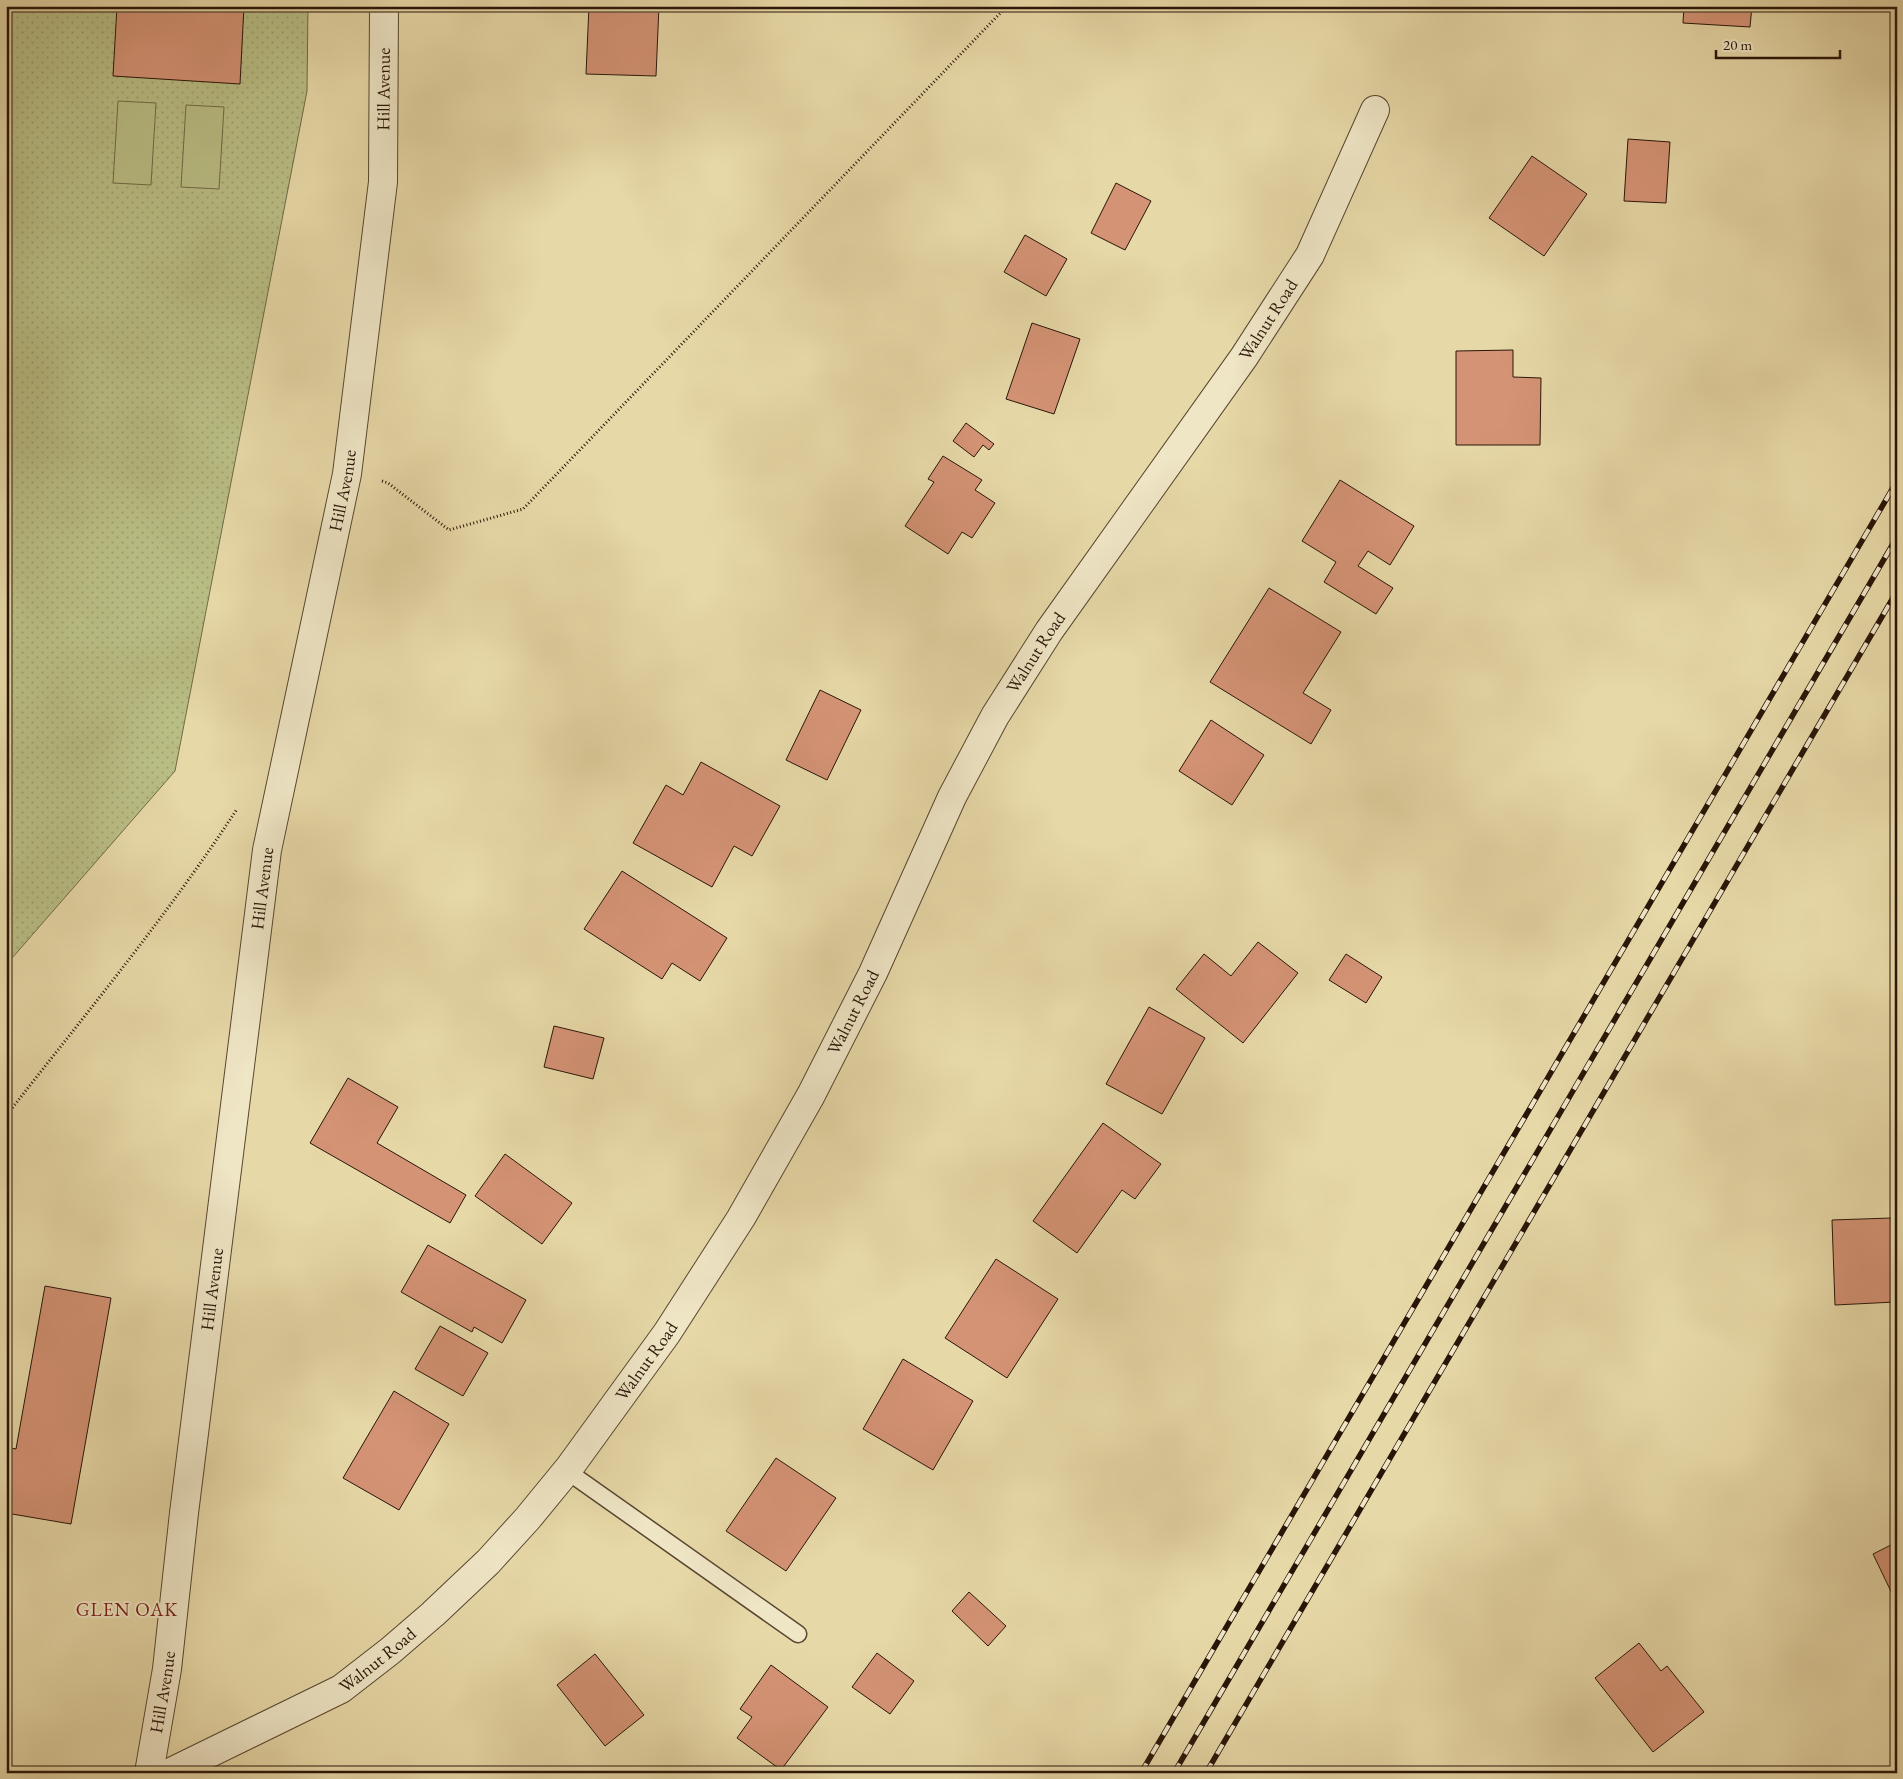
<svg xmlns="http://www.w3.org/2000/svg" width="1903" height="1779" font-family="'EB Garamond',serif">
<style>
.grass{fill:url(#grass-dots);stroke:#716a46}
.garden{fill:#b9be85;stroke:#716a46}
.building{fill:#d49375;stroke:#291508}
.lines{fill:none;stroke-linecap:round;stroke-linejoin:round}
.lane-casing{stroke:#584630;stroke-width:19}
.street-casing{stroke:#584630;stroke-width:30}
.path{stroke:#291508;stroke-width:3;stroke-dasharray:1 2.5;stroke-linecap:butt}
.lane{stroke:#efe6c6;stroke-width:16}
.street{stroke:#efe6c6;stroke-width:28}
.rail-casing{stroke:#291508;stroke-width:5.5}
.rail{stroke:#efe6c6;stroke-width:4;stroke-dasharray:11;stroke-linecap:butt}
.labels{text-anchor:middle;stroke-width:4;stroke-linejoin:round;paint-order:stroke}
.street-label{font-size:18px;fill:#291508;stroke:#efe6c6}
.neighbourhood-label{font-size:19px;letter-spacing:1px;fill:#7a1f14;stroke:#efe6c6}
</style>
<defs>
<pattern id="grass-dots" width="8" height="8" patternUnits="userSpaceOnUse" patternTransform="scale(1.25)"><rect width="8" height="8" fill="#b9be85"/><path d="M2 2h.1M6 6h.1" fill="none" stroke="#9fa271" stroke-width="1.8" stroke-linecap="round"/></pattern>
</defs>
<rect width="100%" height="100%" fill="#e7d8a7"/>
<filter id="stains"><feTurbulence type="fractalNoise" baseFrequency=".004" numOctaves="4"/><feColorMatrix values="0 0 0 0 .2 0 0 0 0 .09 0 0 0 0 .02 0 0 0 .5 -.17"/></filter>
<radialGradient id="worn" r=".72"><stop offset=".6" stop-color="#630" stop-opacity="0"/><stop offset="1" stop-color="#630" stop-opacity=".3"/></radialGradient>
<!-- grass -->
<path class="grass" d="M6,6H308L307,91L175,771L6,965Z"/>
<!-- garden -->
<path class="garden" d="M118,101L156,103L151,185L113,183Z
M186,105L224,107L219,189L181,187Z"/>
<!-- building -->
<path class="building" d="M117,6H244L240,84L113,76Z
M589,6H659L656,76L586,74Z
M1684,6H1752L1750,27L1683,23Z
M1628,139L1670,142L1666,203L1624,201Z
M1532,156L1587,194L1544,256L1489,218Z
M1116,183L1151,201L1125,250L1091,233Z
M1025,235L1067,259L1046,296L1004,272Z
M1032,323L1080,339L1054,414L1006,399Z
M1513,350V377L1541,378L1540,445H1456V351Z
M966,423L994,444L989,450L983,445L974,457L953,441Z
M943,456L982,480L975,490L995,503L972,538L962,532L948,554L905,526L934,482L928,479Z
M1340,480L1414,526L1390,565L1368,551L1358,566L1393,588L1376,614L1324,582L1336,562L1302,541Z
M1269,588L1341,632L1303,693L1331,710L1311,744L1210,682Z
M820,690L861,710L827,780L786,760Z
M1211,720L1264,755L1232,805L1179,771Z
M701,762L780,806L752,856L734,846L712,887L633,843L666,785L683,795Z
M622,871L727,938L700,981L672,963L662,979L584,929Z
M1258,942L1298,973L1243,1043L1176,989L1204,954L1231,976Z
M1346,954L1382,977L1366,1003L1329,980Z
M1149,1007L1205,1038L1162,1114L1106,1084Z
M554,1026L604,1038L593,1079L544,1067Z
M348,1078L398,1107L377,1143L466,1195L450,1223L310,1143Z
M1103,1123L1161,1164L1135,1199L1122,1190L1077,1253L1033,1221Z
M505,1154L572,1203L542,1244L475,1196Z
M1891,1218L1895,1302L1835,1305L1832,1220Z
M428,1245L526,1300L502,1343L474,1327L472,1332L401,1292Z
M996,1259L1058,1299L1007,1378L945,1338Z
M45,1286L111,1298L71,1524L6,1513V1447L16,1449Z
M440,1326L488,1353L463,1396L415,1369Z
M903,1359L973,1401L933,1470L863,1429Z
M394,1391L449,1424L399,1510L343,1478Z
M776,1458L836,1498L786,1571L726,1531Z
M1897,1542V1604L1873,1554Z
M969,1592L1006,1626L988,1646L952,1611Z
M1639,1643L1661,1671L1667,1666L1704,1712L1653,1752L1595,1678Z
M877,1653L914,1681L890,1714L852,1687Z
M595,1654L644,1715L605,1746L557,1685Z
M771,1665L828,1707L781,1770L737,1738L752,1717L740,1709Z"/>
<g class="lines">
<defs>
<path id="lane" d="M567,1471L798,1634"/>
<g id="street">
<path id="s1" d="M149,1773L167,1669L184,1513L267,850L347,474L383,182L384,6"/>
<path id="s2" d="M169,1773L341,1689L390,1651L433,1614L488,1562L528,1518L569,1468L667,1333L741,1218L811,1095L873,973L952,797L995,716L1049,631L1244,357L1310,255L1375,110"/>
</g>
</defs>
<!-- lane casing -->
<use href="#lane" class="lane-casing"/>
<!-- street casing -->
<use href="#street" class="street-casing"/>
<!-- path -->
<path class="path" d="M382,481L388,483L449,530L523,509L1007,6
M6,1116C84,1016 168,915 237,809"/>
<!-- lane -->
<use href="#lane" class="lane"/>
<!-- street -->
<use href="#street" class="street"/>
<defs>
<path id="rail" d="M1141,1773L1897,481
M1174,1773L1897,537
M1206,1773L1897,591"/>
</defs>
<!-- rail casing -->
<use href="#rail" class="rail-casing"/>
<!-- rail -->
<use href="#rail" class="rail"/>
</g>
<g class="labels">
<!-- street labels -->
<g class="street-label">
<text dy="6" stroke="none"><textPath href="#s1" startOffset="1702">Hill Avenue</textPath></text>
<text dy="6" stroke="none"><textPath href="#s2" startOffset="1858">Walnut Road</textPath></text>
<text dy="6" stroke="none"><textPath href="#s1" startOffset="1298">Hill Avenue</textPath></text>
<text dy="6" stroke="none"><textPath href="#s2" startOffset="1452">Walnut Road</textPath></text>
<text dy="6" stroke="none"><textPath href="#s1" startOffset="892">Hill Avenue</textPath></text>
<text dy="6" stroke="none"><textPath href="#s2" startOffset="1048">Walnut Road</textPath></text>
<text dy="6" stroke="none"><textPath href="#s1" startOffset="488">Hill Avenue</textPath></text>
<text dy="6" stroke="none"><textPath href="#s2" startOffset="642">Walnut Road</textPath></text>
<text dy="6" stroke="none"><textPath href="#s2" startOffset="238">Walnut Road</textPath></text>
<text dy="6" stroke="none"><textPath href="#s1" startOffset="82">Hill Avenue</textPath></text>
</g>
<!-- neighbourhood labels -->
<g class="neighbourhood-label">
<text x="127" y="1616">GLEN OAK</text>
</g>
</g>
<!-- margin -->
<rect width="1903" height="1779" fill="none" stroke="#e7d8a7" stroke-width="25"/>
<rect x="8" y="8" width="1888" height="1764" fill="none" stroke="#291508" stroke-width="2.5"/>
<rect x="12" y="12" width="1878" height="1754" fill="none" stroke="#291508"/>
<!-- scale -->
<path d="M1716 50v8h124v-8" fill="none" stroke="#291508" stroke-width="2.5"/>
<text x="1723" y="50" font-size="15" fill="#291508" stroke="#efe6c6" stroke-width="4" paint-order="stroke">20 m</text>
<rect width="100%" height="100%" filter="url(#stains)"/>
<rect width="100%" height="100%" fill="url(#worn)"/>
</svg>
